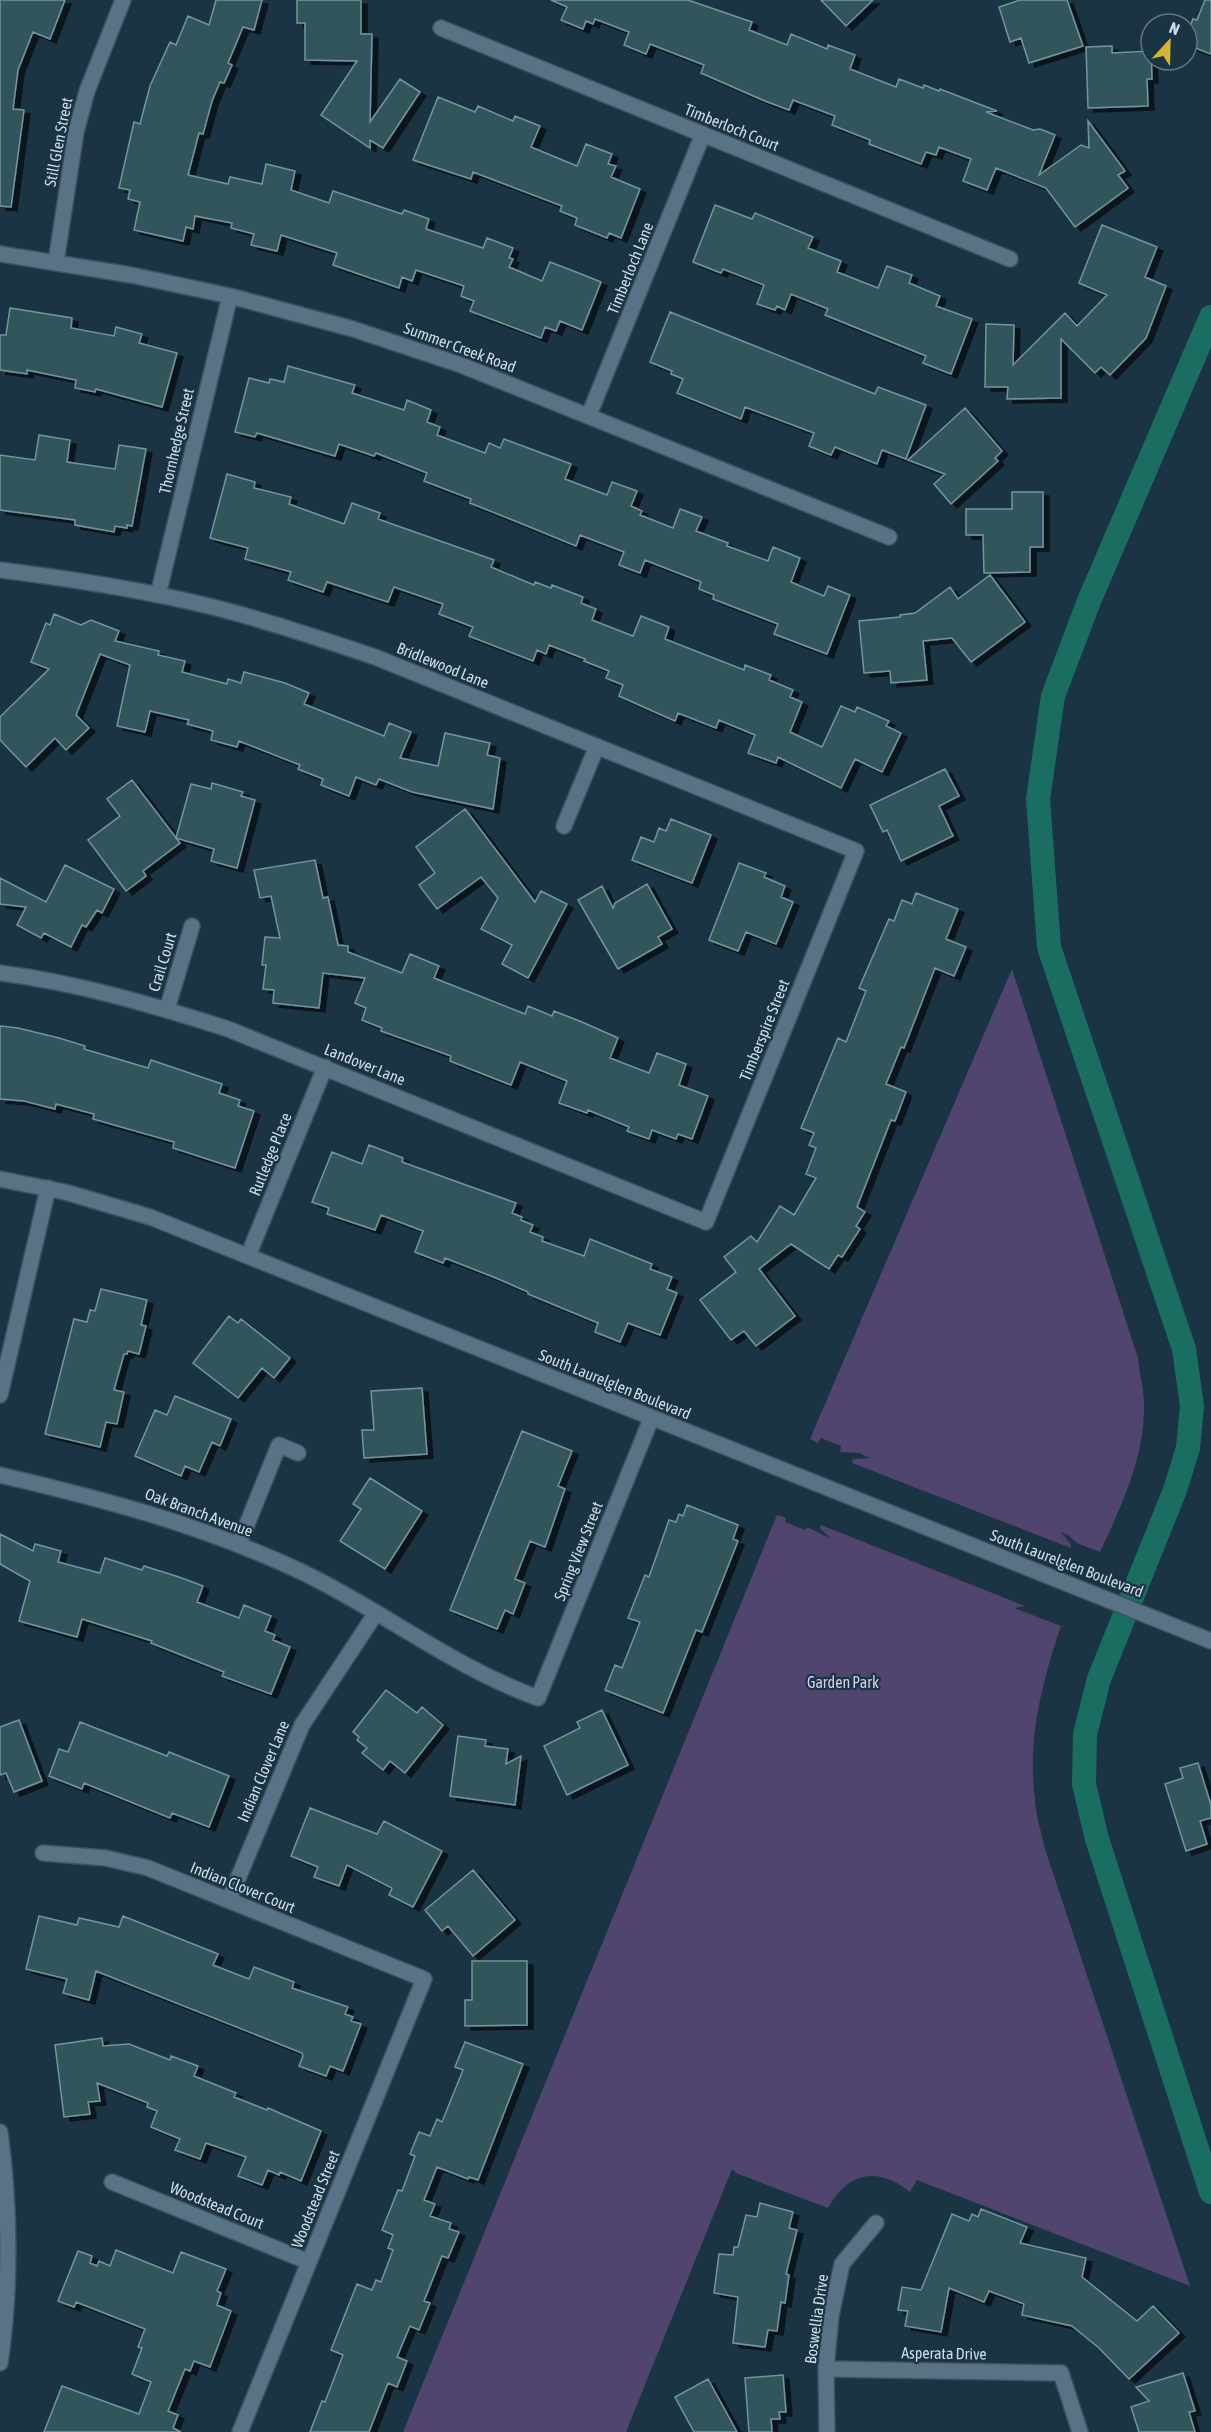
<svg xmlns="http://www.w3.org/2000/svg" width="1211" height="2432" font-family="'Asap Condensed',sans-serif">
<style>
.green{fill:#50456f}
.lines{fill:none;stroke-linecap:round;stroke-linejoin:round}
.canal{stroke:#1a6d61;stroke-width:24}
.building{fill:#32555b;stroke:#71969d;stroke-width:1.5;filter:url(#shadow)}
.minor-casing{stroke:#3c515e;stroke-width:18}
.tertiary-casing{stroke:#3c515e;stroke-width:18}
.minor{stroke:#587385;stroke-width:15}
.tertiary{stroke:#587385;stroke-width:15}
.labels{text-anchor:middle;stroke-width:4.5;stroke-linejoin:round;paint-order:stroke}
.street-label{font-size:16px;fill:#cddce6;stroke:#1b3443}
.park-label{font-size:16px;fill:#d4ccf1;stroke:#1b3443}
</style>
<defs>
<filter id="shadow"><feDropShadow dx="6" dy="4" stdDeviation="0" flood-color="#0009"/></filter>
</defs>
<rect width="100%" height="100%" fill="#1b3443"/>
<!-- green -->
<path class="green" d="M1012,969L1138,1358C1139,1373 1144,1388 1144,1404C1145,1457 1121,1507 1100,1552L1077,1543L1068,1535L1061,1532L1071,1545V1548L852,1463L853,1459L870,1458L859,1453L840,1452L841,1446L821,1438L818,1443L810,1439Z
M777,1515L786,1518L785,1522L805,1530L807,1527L831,1539L820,1528L821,1525L1025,1606L1014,1608L1061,1626C1042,1682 1027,1740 1035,1800C1036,1816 1041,1831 1044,1846L1190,2286L917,2180L910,2192C878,2166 848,2172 828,2208L736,2173L732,2169L626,2432H403Z"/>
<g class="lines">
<!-- canal -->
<path class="canal" d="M1211,317L1089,601L1053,696L1038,799L1049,947L1184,1349L1192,1406L1188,1448L1175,1490L1099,1679L1085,1734L1084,1784L1097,1839L1211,2192"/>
</g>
<!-- building -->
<path class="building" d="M0,0H65L50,39L33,32L18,70L13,109L24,110L11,207L0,206Z
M216,0H262L254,30L243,27L228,63L232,65L224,83L220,82L212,101L203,134L199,133L188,175L228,184L230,177L262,184L266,164L295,171L291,190L329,203L333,191L402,214L404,210L429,219L426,229L483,248L487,238L513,248L509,258L513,259L509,267L542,281L550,262L576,272L601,282L582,330L560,321L556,331L545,327L541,338L470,311L474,301L461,296L464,286L416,270L412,281L402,277L399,288L333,265L337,253L281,235L277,251L251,245L254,234L231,228L232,223L195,216L193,229L186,227L183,241L134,230L140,202L128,199L130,190L119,188L134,122L140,124L150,86L170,42L176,45L188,16L209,25Z
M297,0H361V34H372L370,122L400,79L420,92L383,148L370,140V148L321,115L357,61L305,60V23H297Z
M551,0H688L752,22L749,30L787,45L791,34L827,49L828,45L855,55L850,69L896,87L899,79L923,88L924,85L939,91L940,89L997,111L986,112L1033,130L1040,129L1055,135L1039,175L1081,145L1089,148L1088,121L1125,171L1118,175L1128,188L1075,227L1046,188L996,168L987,190L963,181L971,159L939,147L936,155L926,152L921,164L869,144L870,140L832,125L835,116L793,100L789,110L765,101L701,73L704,65L650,44L646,54L624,45L629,32L595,19L593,24L586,21L583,29L561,20L567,7Z
M821,0H873L846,26Z
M1020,0H1067L1083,46L1029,63L1021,38L1010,42L999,7Z
M1205,0H1211V54L1187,45V35L1193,19L1197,20Z
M1112,46V53L1151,51L1152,79H1147L1148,106L1088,108L1086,47Z
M438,97L475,112L478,106L513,121L515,116L540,126L531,147L577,166L586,144L612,154L608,164L616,166L611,177L640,189L621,238L609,233L607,238L575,225L577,218L560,211L562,206L473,172L471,179L413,160Z
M715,205L752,219L755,213L813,237L808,248L841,261L837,272L878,288L887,266L912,275L909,283L940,296L936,306L972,319L951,374L923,363L926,356L825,315L828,309L791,294L785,310L777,306L775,310L757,304L764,285L723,269L721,273L693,262Z
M1102,225L1157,247L1145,277L1166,286L1146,338L1110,375L1101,367L1095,373L1061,339V398L1007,399L1008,387H985L986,324L1014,325L1013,365L1065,313L1077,326L1107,295L1079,283Z
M10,308L72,318L71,328L114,336L116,327L142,334L139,343L177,353L162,407L96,389L95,392L75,388L76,380L27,370V374L0,370V335H6Z
M670,312L875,394L878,387L926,405L906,459L882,450L877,464L835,447L831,455L809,446L814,433L745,407L741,419L677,393L683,379L671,374L672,371L650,362Z
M288,366L355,385L352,393L404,410L407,400L431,410L427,422L440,427L437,435L485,453L489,443L500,448L504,439L571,464L565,479L607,495L612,482L637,491L631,506L642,511L640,515L673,528L680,509L702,517L696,531L728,543L727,546L768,561L773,547L800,558L791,582L824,596L828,586L850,595L827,654L774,634L778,624L713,599L714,595L699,589L701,582L645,560L640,573L619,565L624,552L580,535L576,546L525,525L470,503L471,499L424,481L427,473L376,453L374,456L339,444L335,456L257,433L255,437L235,432L249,378L269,383L270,379L284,382Z
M965,408L1002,451L995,458L998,461L951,504L934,484L945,474L908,460Z
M39,435L70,440L67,462L115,469L119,445L146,449L132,526L127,525V528L115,526L114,532L75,525V520L0,510V455L35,460Z
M227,474L255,482L254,488L291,497L289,504L344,524L352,503L380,513L378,519L494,560L491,567L534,585L535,582L551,588L552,585L583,597L581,603L596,609L592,620L633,636L641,616L669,627L665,639L744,670L745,665L771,675L769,680L793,690L790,697L802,702L790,732L822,747L841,706L855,712L857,707L889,721L886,726L901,733L882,772L855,759L841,788L778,757L776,763L748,753L755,735L719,720L716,728L678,713L675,721L619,696L623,685L606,678L609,671L584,661L585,659L549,645L546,654L537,650L533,661L469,636L473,627L439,614L443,604L394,587L388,602L327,582L323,592L288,580L291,572L245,559L248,548L210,538Z
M1012,492H1043V547H1030V572L984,573L983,535H966V509H1012Z
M990,575L1025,622L971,662L952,638L923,641L927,680L891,683L890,671L864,673L859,621L900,617V615L915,613L950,587L958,599Z
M54,614L81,625L91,620L119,631L115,641L159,651L158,655L185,661L182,672L227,684L228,679L241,683L244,672L285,683L309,693L304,704L384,736L389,723L411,732L400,758L438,766L445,733L490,743L487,755L500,758L493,809L412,792L379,779L376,785L356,777L349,796L321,785L323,779L298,769L300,765L239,741L237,747L211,740L213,731L187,724L189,720L150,711L145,732L117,726L130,665L100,654L76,715L89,728L66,750L55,738L26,767L0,740V717L49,669L31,662L46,623L50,625Z
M945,769L959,796L939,806L953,836L901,861L887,830L883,832L870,805Z
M132,780L180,843L143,871L146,876L126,891L88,840L120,816L107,799Z
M212,783L243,792L241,796L255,800L237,868L211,861L214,849L176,838L191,784L211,789Z
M465,809L535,902L541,891L567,904L528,978L502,964L512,945L481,929L498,898L481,877L437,909L419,885L435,873L416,847Z
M671,819L711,835L692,883L632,860L641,837L654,842L659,828L666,831Z
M315,860L323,898L328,897L338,945L348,946V952L402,973L410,954L439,966L434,978L525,1014L528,1006L552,1016L554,1011L582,1022L618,1038L610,1058L649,1073L657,1053L686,1064L679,1085L708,1096L692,1139L678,1134L676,1139L652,1130L649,1139L627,1131L629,1127L588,1110L587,1113L559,1103L567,1081L520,1062L511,1085L450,1061L451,1056L381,1031L382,1028L362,1020L366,1008L355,1003L365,978L323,973L319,1008L273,1003L274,990L263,989L266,965H262L265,937L280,938L271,896L260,898L254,870Z
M739,863L766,873L764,877L785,886L781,897L793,902L776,944L746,932L738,951L709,940Z
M65,865L114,889L102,913L97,910L86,927L82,925L71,947L44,933L41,938L17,925L26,907L0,904V878L46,902Z
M647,884L672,929L658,937L662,944L618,969L578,900L602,886L613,908L615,903Z
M916,893L958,909L946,939L966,947L954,976L935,968L904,1048L901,1047L886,1084L906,1092L895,1121L891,1120L857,1207L865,1212L856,1226L860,1229L842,1257L838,1255L829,1269L791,1244L759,1269L795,1316L756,1346L744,1331L731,1340L700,1300L736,1272L724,1257L751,1236L757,1242L780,1206L794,1215L816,1178L806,1174L816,1148L809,1145L814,1133L801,1128L838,1038L846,1042L866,991L859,988L889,919L894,921L902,900L912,904Z
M0,1026L18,1028L59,1038L85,1046L84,1049L148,1068L151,1060L222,1084L219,1093L240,1100L238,1106L254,1111L235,1168L173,1148L174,1142L93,1119L94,1114L56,1104L55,1109L24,1101L0,1099Z
M369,1145L403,1158L402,1162L516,1203L512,1213L522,1217L521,1220L533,1225L530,1232L543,1237L542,1241L584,1256L590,1239L652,1264L650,1269L672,1277L667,1289L677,1293L660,1335L628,1323L620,1342L595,1332L598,1323L528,1294V1292L496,1278L445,1258L443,1263L415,1252L423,1231L381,1215L375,1230L327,1214L329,1208L312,1202L332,1152L362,1164Z
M101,1289L147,1300L141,1325L146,1326L139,1354L128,1351L127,1354H124L114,1390L124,1392L117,1424L106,1422L100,1447L45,1434L74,1319L87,1322L90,1310L95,1311Z
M229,1316L238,1323L241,1319L290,1358L274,1378L262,1368L238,1398L193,1363Z
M422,1388L427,1454L364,1458L362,1430H374L371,1391Z
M175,1396L231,1419L220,1446L212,1442L199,1472L185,1466L181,1476L135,1456L155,1410L167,1415Z
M522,1431L572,1451L558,1486L565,1489L545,1547L530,1541L515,1579L525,1583L513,1614L505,1610L497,1629L450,1610Z
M370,1478L422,1511L385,1569L340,1541L361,1509L353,1504Z
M687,1505L738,1525L733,1539L738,1541L702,1632L696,1630L663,1713L605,1690L615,1665L622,1668L640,1622L628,1618L645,1575L649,1577L669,1520L676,1522L679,1514L683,1516Z
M0,1534L33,1551L35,1544L61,1551L58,1562L100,1573L105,1558L142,1570L144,1566L179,1577L203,1586L197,1602L239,1618L244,1605L271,1616L265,1631L275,1635L273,1640L290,1647L271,1694L222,1676L224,1672L151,1643L152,1641L82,1619L77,1637L19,1621L30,1581L0,1564Z
M386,1690L417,1713L422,1707L443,1725L405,1773L390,1761L383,1770L362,1753L367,1748L357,1740L359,1737L353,1732Z
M602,1710L628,1765L567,1795L544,1746L580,1728L577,1722Z
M19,1720L42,1781L14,1792L6,1773L0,1775V1727Z
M80,1722L167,1756L169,1752L229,1776L209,1827L172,1813L170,1818L84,1783L82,1789L49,1776L59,1749L68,1752Z
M458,1736L486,1740L485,1746L508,1749L506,1764L521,1756L515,1805L450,1796Z
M1198,1763L1211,1805V1818L1200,1821L1207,1844L1186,1851L1165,1784L1183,1778L1180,1768Z
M310,1808L377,1834L384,1821L442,1851L413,1907L389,1895L392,1888L347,1865L339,1886L314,1877L318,1867L291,1856Z
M473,1870L515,1920L473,1956L448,1926L442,1931L425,1910Z
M39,1916L77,1925L79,1918L119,1927L123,1916L218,1954L213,1965L249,1979L254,1967L294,1982L292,1988L348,2007L345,2014L353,2017L351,2021L361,2024L343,2071L330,2066L326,2076L299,2066L303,2056L302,2053L96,1971L89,2000L63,1993L67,1979L26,1969Z
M472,1961H527V2025L465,2026V2000H472Z
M102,2038L103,2046L129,2044L170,2060L171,2056L198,2066L194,2076L236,2093L234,2097L267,2110L268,2108L321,2131L301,2181L280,2172L279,2175L268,2170L262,2185L238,2176L246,2157L206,2143L200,2159L175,2150L180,2139L151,2127L157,2111L147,2107L148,2103L97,2083L100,2101L88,2102L90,2114L64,2117L55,2045Z
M465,2042L523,2064L478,2180L469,2177L468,2179L437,2167L424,2200L435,2204L430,2216L451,2223L449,2229L459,2232L448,2258L442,2256L424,2301L430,2303L419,2330L410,2326L397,2357L407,2361L397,2387L388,2383L369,2432H310L322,2401L325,2402L343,2355L331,2350L340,2327L357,2284L372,2290L376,2280L381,2282L393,2250L388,2248L393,2235L382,2230L398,2190L402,2191L415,2156L410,2154L419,2132L430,2136L437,2119L442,2122L463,2070L455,2067Z
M760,2203L793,2212L789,2228L797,2230L786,2274L789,2275L785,2303L781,2302L777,2331L768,2330L765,2347L733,2343L738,2297L714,2293L719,2254L733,2255L734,2247H738L746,2215L757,2217Z
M981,2209L1027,2227L1020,2243L1086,2258L1082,2277L1137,2321L1153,2306L1179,2333L1129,2379L1099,2348L1072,2326L1022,2315L1024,2304L989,2291L984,2302L949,2288L941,2332L905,2326L908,2311L898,2310L902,2287L921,2290L952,2214L969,2221L972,2214L978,2217Z
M116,2250L173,2273L181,2252L226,2269L217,2291L221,2293L217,2305L231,2311L210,2367L194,2361L190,2371L185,2369L168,2411L178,2415L173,2428L181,2432H44L62,2386L139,2414L151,2382L132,2374L142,2348L138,2347L145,2329L76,2302L74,2307L58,2301L78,2251L92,2256L90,2263L97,2266L99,2261L110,2266Z
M1183,2373L1195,2411L1189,2412L1195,2432H1139L1131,2407L1149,2401L1136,2387Z
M783,2375L786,2412H779L780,2419H771L772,2432H749L745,2378Z
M708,2379L737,2432H694L675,2397Z"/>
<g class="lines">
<defs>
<path id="minor" d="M441,28L1010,259
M0,254L131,275L230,296L353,329L461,365L889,537
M56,262L76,132L87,91L123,0
M589,415L703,134
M0,570C72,579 143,590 213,607C268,621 322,639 375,657L856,851L706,1222L228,1029C153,1005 78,983 0,973
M158,595L230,296
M564,826L597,746
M167,1009L192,926
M248,1256L325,1067
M0,1395L48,1188
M0,1475C107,1500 202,1525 302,1572C383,1611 453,1667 538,1698L651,1419
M239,1544L279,1445L298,1453
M43,1853L106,1858L148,1868L424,1979L240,2432
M229,1900L302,1725L376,1613
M112,2182L309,2262
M826,2369L1061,2373L1080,2432
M827,2432L826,2369L831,2316L842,2264L876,2223"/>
<path id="tertiary" d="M0,1179L65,1192L150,1217L1211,1641
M0,2132C10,2205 11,2290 0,2363"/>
</defs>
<!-- minor casing -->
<use href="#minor" class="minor-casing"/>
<!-- tertiary casing -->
<use href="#tertiary" class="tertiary-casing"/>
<!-- minor -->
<use href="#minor" class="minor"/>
<!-- tertiary -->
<use href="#tertiary" class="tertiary"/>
</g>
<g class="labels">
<!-- street labels -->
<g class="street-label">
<text transform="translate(732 127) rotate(22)" y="6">Timberloch Court</text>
<text transform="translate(58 142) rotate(-79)" y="6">Still Glen Street</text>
<text transform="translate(630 268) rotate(-68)" y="6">Timberloch Lane</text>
<text transform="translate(460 347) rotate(20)" y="6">Summer Creek Road</text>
<text transform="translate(176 441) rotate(-77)" y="6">Thornhedge Street</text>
<text transform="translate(443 665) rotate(22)" y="6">Bridlewood Lane</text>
<text transform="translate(162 962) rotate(-73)" y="6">Crail Court</text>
<text transform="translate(764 1030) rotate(-68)" y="6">Timberspire Street</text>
<text transform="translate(365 1064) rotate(22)" y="6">Landover Lane</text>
<text transform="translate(270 1154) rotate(-68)" y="6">Rutledge Place</text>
<text transform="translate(615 1384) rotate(22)" y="6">South Laurelglen Boulevard</text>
<text transform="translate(199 1512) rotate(20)" y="6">Oak Branch Avenue</text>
<text transform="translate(578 1551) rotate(-68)" y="6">Spring View Street</text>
<text transform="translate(1067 1563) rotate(21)" y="6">South Laurelglen Boulevard</text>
<text transform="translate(263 1771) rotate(-67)" y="6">Indian Clover Lane</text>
<text transform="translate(243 1887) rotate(22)" y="6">Indian Clover Court</text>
<text transform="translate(315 2199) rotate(-68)" y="6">Woodstead Street</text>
<text transform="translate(217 2205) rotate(22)" y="6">Woodstead Court</text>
<text transform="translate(816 2319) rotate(-82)" y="6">Boswellia Drive</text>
<text transform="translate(944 2353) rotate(1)" y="6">Asperata Drive</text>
</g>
<!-- park labels -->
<g class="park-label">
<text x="843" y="1688">Garden Park</text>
</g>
</g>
<!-- north arrow -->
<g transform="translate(1169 42) rotate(22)"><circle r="28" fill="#1b3443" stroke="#627784" stroke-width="1.5"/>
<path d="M0-4.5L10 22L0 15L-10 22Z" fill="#d5b534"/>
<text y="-9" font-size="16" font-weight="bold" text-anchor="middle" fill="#cddce6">N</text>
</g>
</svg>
